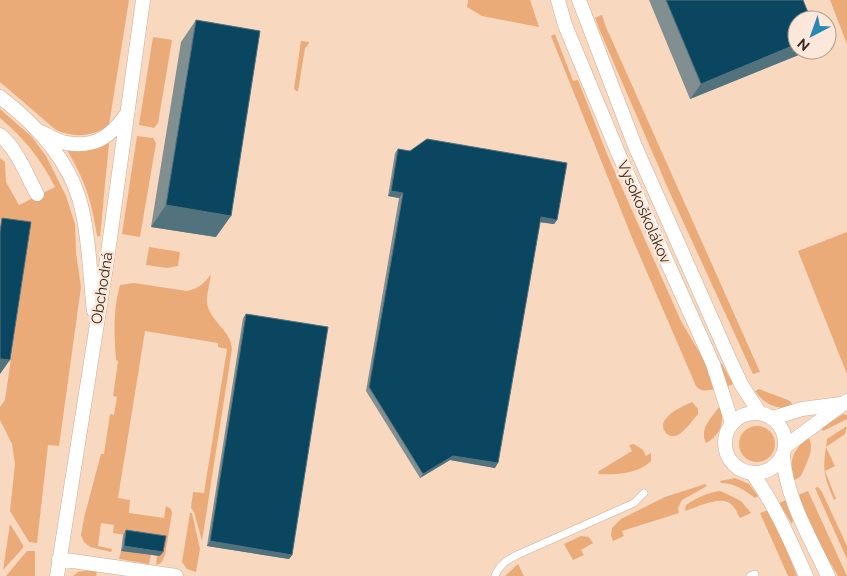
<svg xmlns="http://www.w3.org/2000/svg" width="847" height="576" font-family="Raleway,sans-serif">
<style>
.grass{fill:#eaab79}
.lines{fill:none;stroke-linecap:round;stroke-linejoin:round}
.service-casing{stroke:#ccac95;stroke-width:8}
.minor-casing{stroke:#ccac95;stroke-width:15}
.service{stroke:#fff;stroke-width:7}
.minor{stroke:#fff;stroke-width:14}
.wall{fill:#828f90}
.shaded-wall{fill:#52727e}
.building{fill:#0b4661;stroke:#52727e}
.labels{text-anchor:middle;stroke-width:5;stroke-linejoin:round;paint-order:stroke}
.street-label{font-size:15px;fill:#352920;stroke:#fce8da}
</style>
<rect width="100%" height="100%" fill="#f9d8c0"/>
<!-- grass -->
<path class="grass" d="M0,0H129L109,125C93,137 74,138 56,130L0,82Z
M468,0H530L539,27L482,16L467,7Z
M830,0H847V44Z
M602,15L606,27L760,372L753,374L670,193L600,31L595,18Z
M555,34L573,81L578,80L607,154L681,321L708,367L716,389C708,390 701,393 696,386L633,240L551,36Z
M153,37L172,40L158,123L154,128L139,125Z
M301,41L309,42L308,45L305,48L298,91H296L294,89Z
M0,109L32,137L46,156L66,196L75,224L76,253L81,287L59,446L48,445L37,543L29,542L10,511L15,464L12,444L0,420V407L5,400L24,269L0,245V158L5,162L6,182L19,205L55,187C41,159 24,138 0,118Z
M137,136L153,138L156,143L140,237L122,234Z
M109,143L100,237L97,236C91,198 85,181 66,148H98Z
M847,232V374L798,251Z
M149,247L180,252L178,266L167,268L146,265Z
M211,274C210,282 207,292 207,301C208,321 231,329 232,349L202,541L194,512L191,508L193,492L204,493L227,349L218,347V343L145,331L118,498L130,500L129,513L164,518L166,506L171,509L172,513L165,555L161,563L156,565L157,556H160L163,541L113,533L114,525L101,523L98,546L112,549L111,552L90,547L84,542L81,535L84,518L101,454H104L110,414L114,415L117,397L113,396L118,361L116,360C114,334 113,311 120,285L134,283L187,291C198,289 205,283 211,274Z
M719,363L722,364L733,384L726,387Z
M759,389L788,400L791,402L793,406C777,411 764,404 755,391Z
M692,402L698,409V414C692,421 686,430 678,435C668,440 659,428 665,420C672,410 682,407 692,402Z
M720,406C725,422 721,435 706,443C699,429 711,418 720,406Z
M843,414L847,415V419L823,431L821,428Z
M847,426L845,434L826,447L835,466L825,471L836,499L834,500C822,472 823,469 827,439Z
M739 444a18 18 0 1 1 36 0a18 18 0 1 1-36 0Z
M808,437C816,448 806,463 802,474L800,477L793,481C790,459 791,453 808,437Z
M634,444L643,450L646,456L651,453V461C638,474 615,475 598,474L599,471L632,451L629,445Z
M735,478L749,484L758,496L755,498C744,490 735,483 721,483L720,481Z
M705,484L707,486L682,500L678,508L679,513L622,531L624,536L613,541L611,535L612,528L621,519L665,497Z
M818,487L822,492L847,546V559L815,488Z
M721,491L741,501L751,513L740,518C737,513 736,508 731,504C721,495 697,507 685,511L686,505C696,498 709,492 721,491Z
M808,491L847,576H838L807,523L798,495Z
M786,500L793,520L792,524L779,503Z
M768,510L777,526L797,576H788L760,513Z
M190,513H192L200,549L196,572L187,569L182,562Z
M10,524L23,545V548L3,570Z
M581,536L589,537L593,543L581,550L584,555L573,560L564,544Z
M27,551H35V576H6Z
M121,551L151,555L149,564L119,559Z
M518,564L524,576H505Z
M90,570L97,571L96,576H73L78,572Z"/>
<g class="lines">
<defs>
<path id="service" d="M495,576C499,565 507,560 517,555L634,503L644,493
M750,576L755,574"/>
<path id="minor" d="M558,0L565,25L619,155L713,364L732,423
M579,0L635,146L729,358L741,384L759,412
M0,97C34,123 66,156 79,198C89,232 90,276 94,311
M41,132C49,136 58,142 66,143C95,148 110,137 126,115
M0,135C17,149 26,174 37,194
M725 443a30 30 0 1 1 60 0a30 30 0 1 1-60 0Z
M773,418L802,409L841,404
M786,446L847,401
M783,455C786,499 810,537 828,576
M752,473C775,505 790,540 806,576
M59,559L176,576
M57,576L106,267L143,0"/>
</defs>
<!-- service casing -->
<use href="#service" class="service-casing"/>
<!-- minor casing -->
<use href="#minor" class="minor-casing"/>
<!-- service -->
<use href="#service" class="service"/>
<!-- minor -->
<use href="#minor" class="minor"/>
</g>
<!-- wall -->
<path class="wall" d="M649,0H803L806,52L690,99Z
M196,20L216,237L151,227L181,42Z
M398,149L557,220L554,224L540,222L495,468L450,460L420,478L366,391L399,198L388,196L395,153Z
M246,314L292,555L289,559L207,546L243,318Z
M126,530L160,556L121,551L123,535Z"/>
<!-- shaded-wall -->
<path class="shaded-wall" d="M797,44V50H807L806,52L690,99L701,84Z
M391,191L403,193L399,198L388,196Z
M166,205L231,216L216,237L151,227Z
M541,217L557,220L554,224L538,222Z
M0,359L10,360L0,374Z
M453,456L498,463L495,468L450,460L420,478L423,474Z
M210,541L292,555L289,559L207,546Z
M124,546L163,552L160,556L121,551Z"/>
<!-- building -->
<path class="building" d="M666,0H803L811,20H797V44L701,84Z
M196,20L260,31L231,216L166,205Z
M427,139L567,163L557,220L541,217L498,463L453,456L423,474L369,387L403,193L391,191L398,149L410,151Z
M2,218L31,222L10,360L0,359V232Z
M246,314L328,327L292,555L210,541Z
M126,530L166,536L163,552L124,546Z"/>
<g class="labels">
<!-- street labels -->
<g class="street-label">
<text transform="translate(644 212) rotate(66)" y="5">Vysokoškolákov</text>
<text transform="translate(102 288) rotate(-81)" y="5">Obchodná</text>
</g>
</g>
<!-- north arrow -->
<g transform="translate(812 35) rotate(221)"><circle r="24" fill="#fce8da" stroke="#ac9c90"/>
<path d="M0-4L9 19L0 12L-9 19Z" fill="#2a86b3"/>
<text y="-8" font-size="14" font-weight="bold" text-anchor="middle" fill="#352920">N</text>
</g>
</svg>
